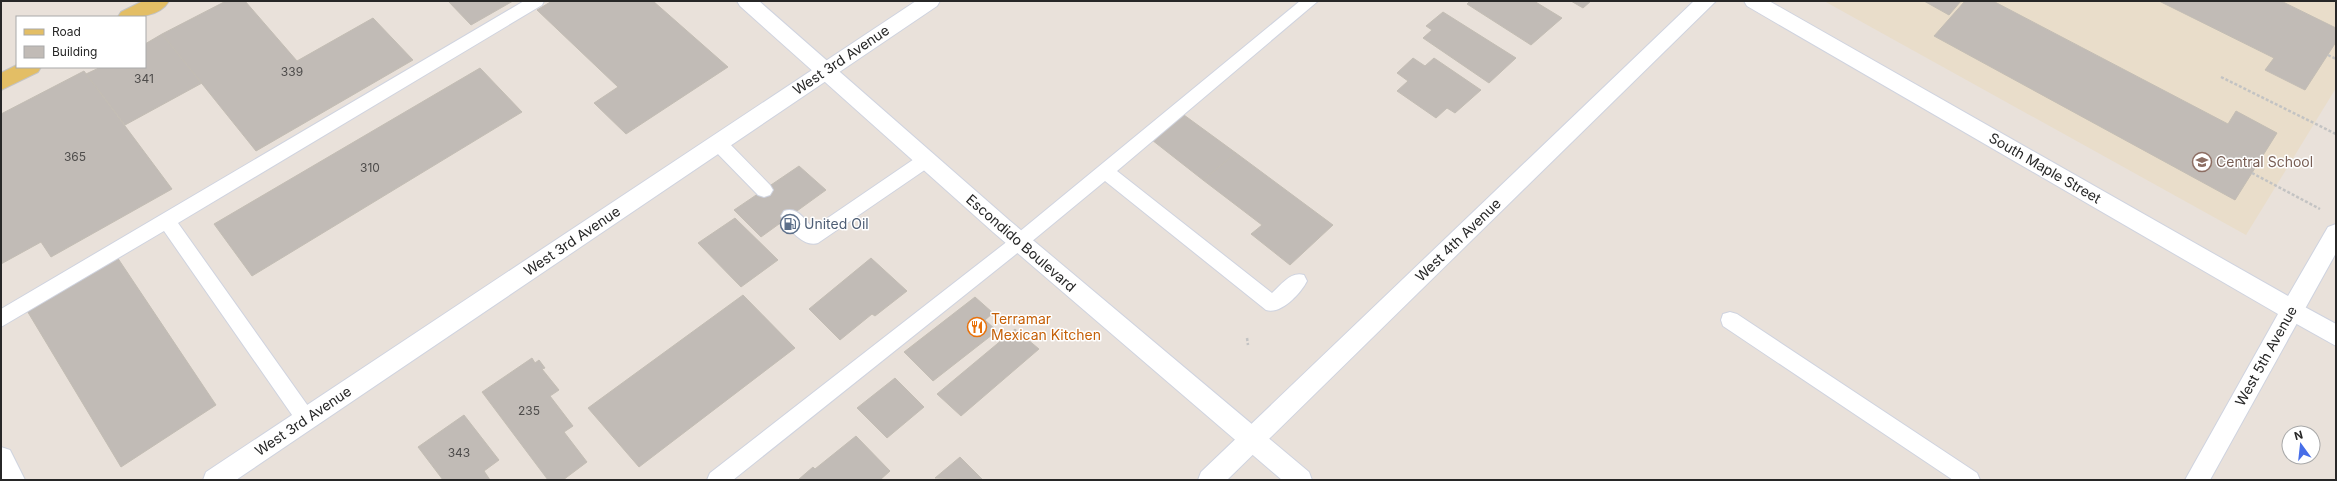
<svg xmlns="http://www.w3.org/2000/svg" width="2337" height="481" font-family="Inter,sans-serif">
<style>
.education{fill:#e9ddca}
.building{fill:#c1bbb6;stroke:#c3bdb4}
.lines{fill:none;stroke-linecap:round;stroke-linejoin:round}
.service-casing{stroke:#cfd3df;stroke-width:2}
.minor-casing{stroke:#cfd3df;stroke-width:2}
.tertiary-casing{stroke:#cfd3df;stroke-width:2}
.secondary-casing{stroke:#cfd3df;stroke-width:2}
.primary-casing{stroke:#c3c3c3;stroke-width:2}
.path{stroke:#c3c3c3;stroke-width:2.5;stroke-dasharray:3 2;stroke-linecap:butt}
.service{fill:#fff;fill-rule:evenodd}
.minor{fill:#fff;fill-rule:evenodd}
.tertiary{fill:#fff;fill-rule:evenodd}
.secondary{fill:#fff;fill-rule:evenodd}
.primary{fill:#e3be65;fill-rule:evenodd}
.labels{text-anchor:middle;stroke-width:3;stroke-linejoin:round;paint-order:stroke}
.number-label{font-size:12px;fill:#4e4c4b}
.street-label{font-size:14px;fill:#272727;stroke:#fff}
.education-label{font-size:14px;fill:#785e54;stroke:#fff;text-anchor:start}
.service-label{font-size:14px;fill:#4e5e75;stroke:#fff;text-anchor:start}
.food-label{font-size:14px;fill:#c56008;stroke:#fff;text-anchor:start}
</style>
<rect width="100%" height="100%" fill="#e9e1da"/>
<!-- education -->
<path class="education" d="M1824,1H2336V88L2246,235Z"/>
<!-- building -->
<path class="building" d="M226,1H245L297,61L373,18L413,60L256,151L162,34Z
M448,1H513L471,25Z
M552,1H653L728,67L626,134L594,103L618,87L537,10Z
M1470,1H1534L1562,18L1531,45L1467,4Z
M1571,1H1591L1583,8Z
M1924,1H1961L1949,15Z
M1965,1H1993L2228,124L2236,111L2277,133L2235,200L1934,36Z
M2159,1H2281L2336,28V42L2305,90L2265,70L2274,58Z
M1443,12L1516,58L1489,83L1423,38L1432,30L1426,26Z
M162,34L202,83L125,125L86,74L101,67H145V44Z
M1413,58L1425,66L1434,58L1481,90L1455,113L1447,108L1436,118L1397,91L1408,81L1397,73Z
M480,68L522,112L252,276L214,224Z
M84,71L172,189L51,257L41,242L1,264V114Z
M1184,115L1236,153L1203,180L1152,140Z
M1236,153L1333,225L1290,265L1251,234L1262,225L1203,180Z
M799,166L826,190L761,237L734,210Z
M735,218L778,260L741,287L698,243Z
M117,257L216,405L121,467L26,309Z
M871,258L907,291L875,316L872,314L840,340L809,309Z
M743,295L795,348L639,467L588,408Z
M975,297L993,313L985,320L997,331L933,381L904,352Z
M1015,329L1039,349L961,416L937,394Z
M532,358L535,363L539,360L545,368L542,369L559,390L550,396L573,426L564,432L587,462L563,480H548L482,392Z
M895,378L924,407L887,438L857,408Z
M464,415L499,460L484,471L490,480H443L418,447Z
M856,436L890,471L880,480H798L813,467L815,469Z
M960,457L983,480L935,478Z"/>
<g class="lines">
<defs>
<path id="service" d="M524,1H544L542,5L178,223L313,413L316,419L313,425L306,428L299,425L164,231L1,327V309Z
M1300,1H1318L1117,171L1272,293C1282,284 1291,271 1304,275L1307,281C1301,293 1281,315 1266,310L1105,181L1025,247L733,480H707L710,473L1013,237Z
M718,136L724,138L770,185L773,190L770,195L764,197L758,195L712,148L709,143L712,138Z
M926,153L932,155L935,160L932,165L818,243C804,248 787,228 781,216L784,211C797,206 804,219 813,228L920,155Z
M1730,312L1737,314L1977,473L1980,480H1953L1723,326L1721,320L1723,314Z"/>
<path id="minor" d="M1694,1H1716L1227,480H1198L1201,472Z
M2292,300L2336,324V346L2284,317L2281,310L2284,303Z"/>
<path id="tertiary" d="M916,1H940L937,6L236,480H203L206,472Z
M1744,1H1769L2288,296L2328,227L2336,224V253L2210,480H2185L2278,314L1747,6Z
M1,447L10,450L25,480H1Z"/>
<path id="secondary" d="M737,1H759L1009,220L1309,472L1312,480H1282L993,232L740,6Z"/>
<path id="primary" d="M143,1H169C159,18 135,17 118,17L121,12Z
M17,65V67H41L38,72L1,90V73Z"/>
</defs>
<!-- service casing -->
<use href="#service" class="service-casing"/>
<!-- minor casing -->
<use href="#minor" class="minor-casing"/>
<!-- tertiary casing -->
<use href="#tertiary" class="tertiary-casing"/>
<!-- secondary casing -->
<use href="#secondary" class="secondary-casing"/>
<!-- primary casing -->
<use href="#primary" class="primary-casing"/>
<!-- path -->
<path class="path" d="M2328,55L2336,59
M2221,77L2336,134
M2252,173L2320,209
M1247,338L1248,345"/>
<!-- service -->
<use href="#service" class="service"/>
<!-- minor -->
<use href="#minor" class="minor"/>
<!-- tertiary -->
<use href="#tertiary" class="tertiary"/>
<!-- secondary -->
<use href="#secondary" class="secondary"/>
<!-- primary -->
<use href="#primary" class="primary"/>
</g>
<!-- icons -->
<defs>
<symbol id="school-ring" viewBox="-11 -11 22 22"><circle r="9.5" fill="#fff" stroke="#8d6e63" stroke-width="1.5"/><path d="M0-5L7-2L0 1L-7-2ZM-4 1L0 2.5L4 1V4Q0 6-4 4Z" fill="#8d6e63"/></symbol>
<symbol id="fuel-ring" viewBox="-11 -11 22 22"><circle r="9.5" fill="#fff" stroke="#5c6f8a" stroke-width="1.5"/><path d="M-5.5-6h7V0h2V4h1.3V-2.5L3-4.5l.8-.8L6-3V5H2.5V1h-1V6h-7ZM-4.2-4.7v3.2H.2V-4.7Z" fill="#5c6f8a"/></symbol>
<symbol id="restaurant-ring" viewBox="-11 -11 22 22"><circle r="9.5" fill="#fff" stroke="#e8710a" stroke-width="1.5"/><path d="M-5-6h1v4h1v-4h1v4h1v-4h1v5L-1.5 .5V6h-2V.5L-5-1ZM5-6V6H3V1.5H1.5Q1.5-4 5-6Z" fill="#e8710a"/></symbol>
</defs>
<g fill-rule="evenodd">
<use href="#school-ring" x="2191" y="151" width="22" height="22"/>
<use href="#fuel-ring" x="779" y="213" width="22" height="22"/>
<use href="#restaurant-ring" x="966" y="316" width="22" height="22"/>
</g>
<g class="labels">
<!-- number labels -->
<g class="number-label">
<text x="292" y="76">339</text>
<text x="144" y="83">341</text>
<text x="75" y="161">365</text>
<text x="370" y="172">310</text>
<text x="529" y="415">235</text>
<text x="459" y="457">343</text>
</g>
<!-- street labels -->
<g class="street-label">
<text transform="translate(841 60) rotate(-34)" y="5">West 3rd Avenue</text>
<text transform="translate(2045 168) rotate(30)" y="5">South Maple Street</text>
<text transform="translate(1458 240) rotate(-44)" y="5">West 4th Avenue</text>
<text transform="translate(572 241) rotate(-34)" y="5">West 3rd Avenue</text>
<text transform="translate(1021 243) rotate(41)" y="5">Escondido Boulevard</text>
<text transform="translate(2266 356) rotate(-61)" y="5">West 5th Avenue</text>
<text transform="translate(303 421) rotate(-34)" y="5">West 3rd Avenue</text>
</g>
<!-- education labels -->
<g class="education-label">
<text x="2216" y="167">Central School</text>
</g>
<!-- service labels -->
<g class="service-label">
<text x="804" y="229">United Oil</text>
</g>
<!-- food labels -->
<g class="food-label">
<text x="991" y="324">Terramar<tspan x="991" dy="16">Mexican Kitchen</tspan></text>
</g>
</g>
<!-- border -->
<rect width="2337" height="481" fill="none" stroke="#272727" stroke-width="4"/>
<!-- legend -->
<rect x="16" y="16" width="130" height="52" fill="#ffffff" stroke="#a9a9a9"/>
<rect x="24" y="29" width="20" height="6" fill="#e3be65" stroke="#a9a9a9"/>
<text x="52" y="36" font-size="12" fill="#272727">Road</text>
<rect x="24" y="46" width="20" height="12" fill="#c1bbb6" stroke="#a9a9a9"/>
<text x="52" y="56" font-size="12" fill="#272727">Building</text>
<!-- north arrow -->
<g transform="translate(2301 445) rotate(345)"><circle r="19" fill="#ffffff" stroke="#a9a9a9"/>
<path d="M0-3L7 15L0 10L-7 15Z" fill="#476ee8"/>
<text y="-6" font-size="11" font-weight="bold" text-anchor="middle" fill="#272727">N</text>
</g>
</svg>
